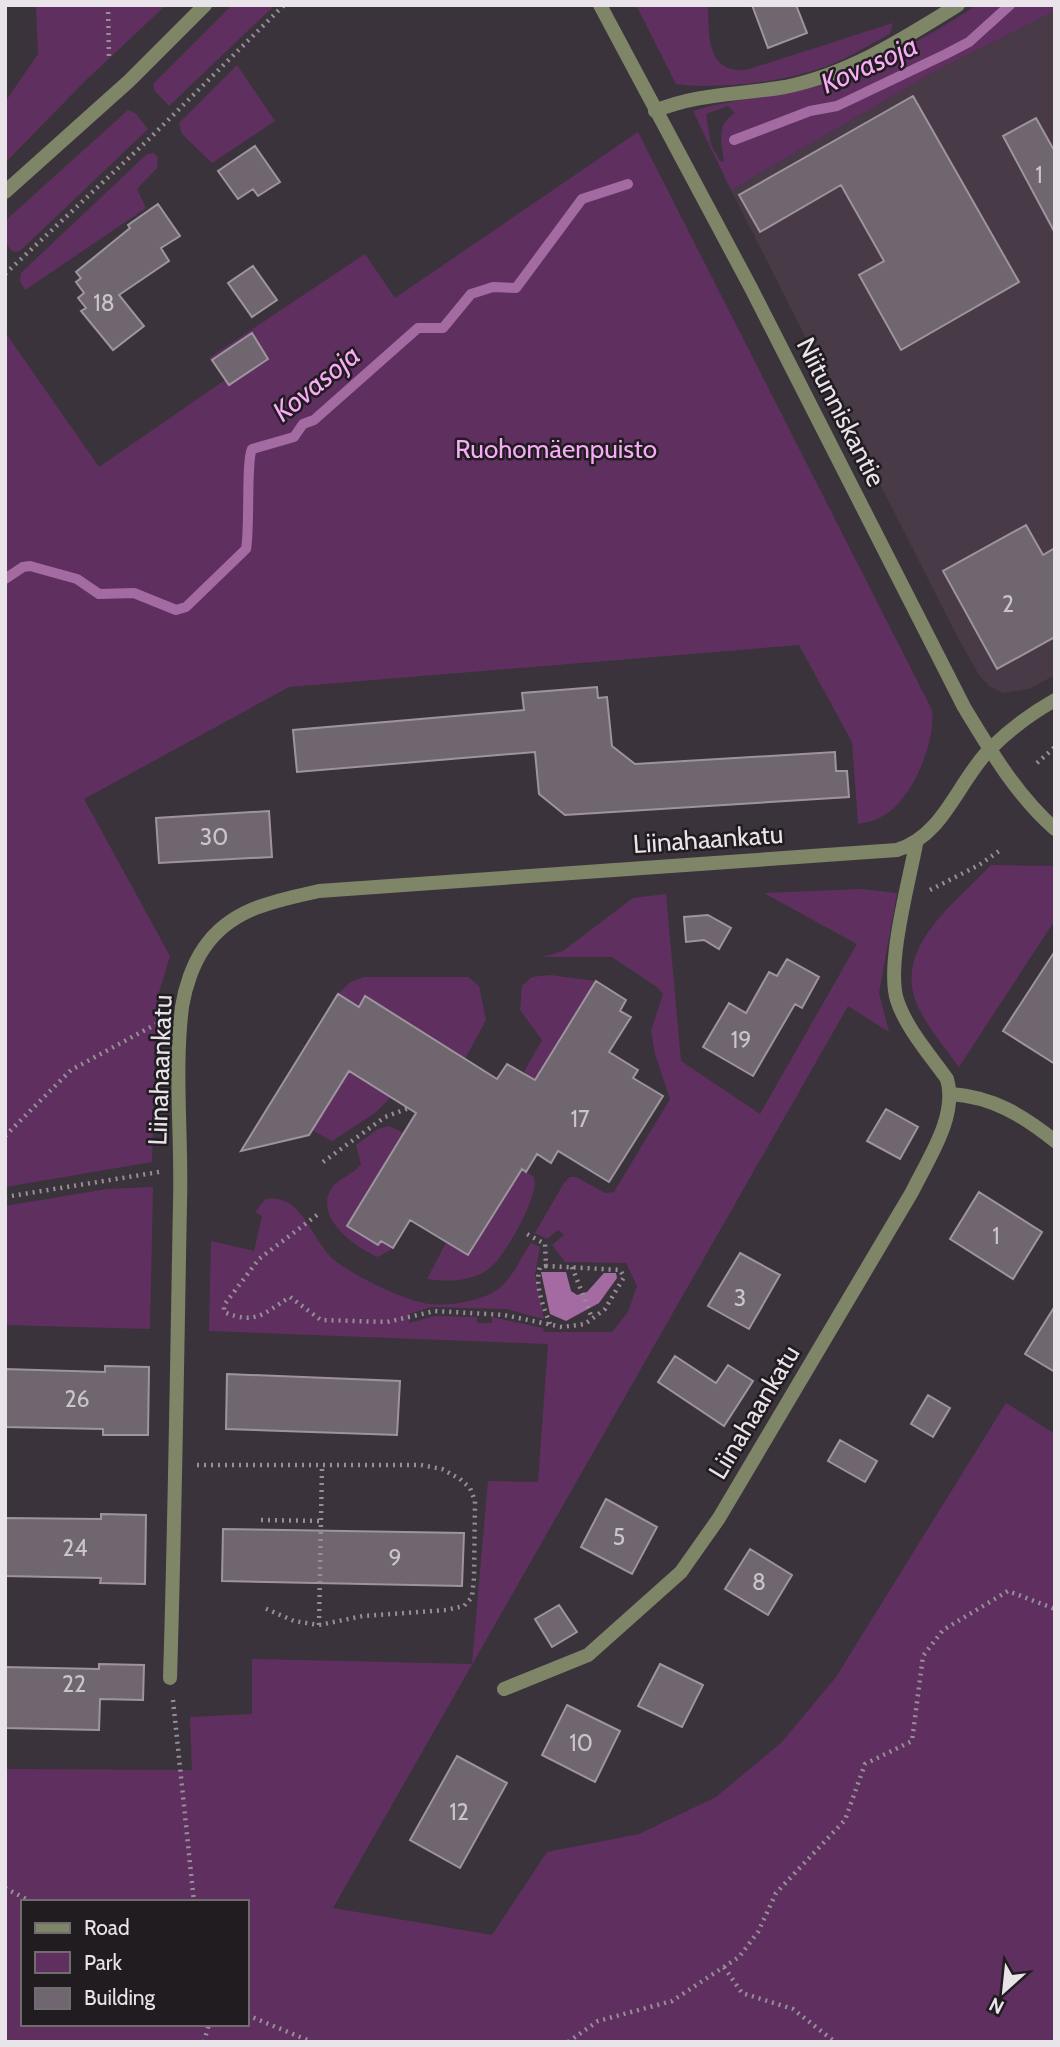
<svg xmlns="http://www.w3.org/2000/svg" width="1060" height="2047" font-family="Cabin,sans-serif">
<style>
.built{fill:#483b47}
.green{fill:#5f305f;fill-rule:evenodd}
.water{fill:#a36ba2}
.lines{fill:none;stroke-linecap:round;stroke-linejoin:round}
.stream{stroke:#a36ba2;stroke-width:10}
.building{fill:#70666f;stroke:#9e949e;stroke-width:2}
.path{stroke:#968f96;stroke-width:4.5;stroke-dasharray:2 5;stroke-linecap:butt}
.minor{stroke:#7e8667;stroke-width:14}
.tertiary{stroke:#7e8667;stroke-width:14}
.labels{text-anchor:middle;stroke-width:5;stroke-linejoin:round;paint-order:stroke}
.number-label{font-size:23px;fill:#cbc4ca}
.street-label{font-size:26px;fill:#e9e4e9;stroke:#201c20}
.park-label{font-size:26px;fill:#f7aaf6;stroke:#201c20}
.water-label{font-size:28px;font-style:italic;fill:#faacf8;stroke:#201c20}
</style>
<rect width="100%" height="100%" fill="#3b333b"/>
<!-- built -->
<path class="built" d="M1055,11V675L1029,689L1003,693L989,686L979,675L957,636L731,190L932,73Z"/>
<!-- green -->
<path class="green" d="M36,5H166L84,82L5,163V102L38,54Z
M232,5H275L169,106L155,91L153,84Z
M636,5H708C709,35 706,73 746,70L893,23L890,34C872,43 855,54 837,62C794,81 722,90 676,84Z
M977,5H1055V11L932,73L731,190L693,111C732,99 774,97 814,86C872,68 926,38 977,5ZM728,106L735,113C715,125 722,143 724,162L720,161L711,145L706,114Z
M237,65L275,121L212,163L182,134L179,123Z
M128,110L135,113L148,129L20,251L13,252L5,242V221Z
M638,132L932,710C936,740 914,794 889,812C880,819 869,822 858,824L852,742L799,645L289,687L84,799L170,956L157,999L152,1162L5,1187V332L99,467L225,380L209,358L365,254L395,298Z
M154,153L158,158L157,168L137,189L146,208L25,290L20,281L21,273L147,154Z
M991,865L1053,866L1055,920L959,1067C945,1047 923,1023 915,999C896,944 959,900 991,865Z
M861,889L897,893L879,993L889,1032L848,1006L333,1908L492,1935L547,1852L639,1834L716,1797L781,1743L836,1677L1006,1403L1055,1434V2042H5V1769L192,1770L190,1717L252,1714V1659L472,1664L488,1481L538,1482L548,1344L209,1331L211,1241L254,1251L262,1216L255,1212L266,1199C302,1193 311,1239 333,1259C351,1275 406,1301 429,1304C450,1306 479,1302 497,1290C512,1280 520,1258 531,1243L540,1247L535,1274L544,1319L506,1309L431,1307L409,1314V1323L434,1316L477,1317V1323H492V1317L543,1328L544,1332H612L628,1312L637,1286L626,1263L565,1262L552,1245L564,1235L558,1230L547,1239L535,1233L564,1183L570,1177H576L605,1193L614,1192L670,1099L655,1054L651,1031L663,994L657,987L612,957H543L563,951L633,898L666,894L681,1061L760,1114L857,944L764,893ZM23,1902H247V2024H23Z
M550,975L596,981L534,1082L524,1072L542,1040L520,1010L522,986L532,977Z
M364,977H468L479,986L486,1020L465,1059L365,997L359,1007L338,994L349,983Z
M349,1071L391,1097L375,1113L332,1141L312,1130Z
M389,1126L404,1133L347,1225L378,1245L381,1241L393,1248L378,1257C356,1248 314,1218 331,1189C337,1179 353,1175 361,1164L356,1145L378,1129Z
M522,1169L534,1177C540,1195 505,1256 490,1268C472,1282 448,1282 427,1279L447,1241L469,1254Z
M153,1187L150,1329L5,1325V1206L107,1189Z"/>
<!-- water -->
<path class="water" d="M541,1272H566L571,1291L577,1295L587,1292L604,1273H616L617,1278L599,1303L566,1321L550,1314Z"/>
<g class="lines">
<!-- stream -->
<path class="stream" d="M734,140L810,111L837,106L946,54L969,42L1010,5
M5,579L23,567L30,566L77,579L99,594L134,593L176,610L186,607L246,549C250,529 246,460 252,449L294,437L303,424L314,420L418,328H443L471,294L493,287L516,288L582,199L628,184"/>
</g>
<!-- building -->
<path class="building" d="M752,5H796L807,33L768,48Z
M913,96L1019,282L901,350L859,275L884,261L841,185L760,232L739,195Z
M1036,118L1055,152V233L1003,136Z
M255,146L280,182L258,196L253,189L238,199L218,171Z
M158,204L180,236L161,248L169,261L119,295L144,326L113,350L81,311L86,308L78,298L84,293L76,282L81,278L76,272L130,228L128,225Z
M253,266L277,300L252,317L228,283Z
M252,333L268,359L229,385L212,360Z
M1026,525L1043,555L1055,548V637L997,669L943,571Z
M597,687L598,698L607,697L612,746L635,764L835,752L836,771H847L849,797L565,815L539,794L535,752L297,772L293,730L524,710L522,693Z
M269,811L272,857L159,863L156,818Z
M708,915L731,928L719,949L704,940L686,942L684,917Z
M1055,951V1064L1003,1031Z
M787,959L819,977L802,1008L795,1004L753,1076L703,1047L729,1003L746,1013L769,972L777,976Z
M596,981L626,1000L620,1011L631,1017L609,1052L638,1070L633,1078L663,1096L609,1182L558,1151L551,1163L537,1154L526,1172L522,1169L468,1255L410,1220L393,1248L381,1241L378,1245L347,1226L416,1113L349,1071L309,1135L241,1151L338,994L359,1007L365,996L497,1079L507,1064L535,1080Z
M886,1109L918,1127L900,1159L867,1141Z
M979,1192L1042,1232L1013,1279L950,1239Z
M740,1253L780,1275L749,1329L708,1306Z
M1055,1306V1372L1025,1354Z
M675,1356L716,1383L728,1365L753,1381L724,1426L658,1382Z
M105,1366L149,1367L148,1435H103V1429L5,1427V1369L105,1372Z
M227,1374L400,1381L397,1435L226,1429Z
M928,1395L950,1408L933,1437L911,1424Z
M840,1440L877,1461L865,1482L828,1461Z
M606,1499L657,1527L632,1574L581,1547Z
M101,1514L146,1515L145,1584L100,1583L101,1578L5,1576V1518L101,1519Z
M223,1529L464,1533L462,1586L222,1581Z
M750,1549L792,1575L768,1615L725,1589Z
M559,1605L577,1632L552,1647L535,1619Z
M99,1664L144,1665L143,1700L100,1699L99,1730L5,1728V1667L99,1669Z
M660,1664L703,1685L682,1727L638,1706Z
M567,1705L620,1731L595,1782L542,1755Z
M457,1756L507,1783L460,1868L410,1840Z"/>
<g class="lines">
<!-- path -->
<path class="path" d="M108,5L109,58
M5,274L149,139L284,5
M1037,763L1055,747
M930,890L979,865L1002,849
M5,1136L71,1070L158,1023
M323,1162L385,1117L409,1108
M5,1197L159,1172
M317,1215L259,1259L224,1305V1312C255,1325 263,1314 290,1297L321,1320L387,1322L435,1311L504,1315L562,1327L585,1324L605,1309L624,1277L620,1270L546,1266L545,1244L527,1234
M546,1266L540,1267C534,1285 544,1308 550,1324
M572,1267L592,1318
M197,1465H421L442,1469L460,1479L470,1488L475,1501L474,1578L472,1597L464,1606L446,1610L363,1616L319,1625L294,1621L262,1607
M261,1520L321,1521
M319,1625L322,1466
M173,1700L194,1902
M5,1888L32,1902
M724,1967L742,1993L793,2009L835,2042
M247,2015L312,2042
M204,2042L209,2024
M568,2042L598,2021L672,2001L739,1957L758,1932L776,1893L845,1820L865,1764L912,1741L923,1656L943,1630L1008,1591L1055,1609"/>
<!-- minor -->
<path class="minor" d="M600,5L751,288L964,707C990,750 1017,796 1055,829
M655,111C699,93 739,95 785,87C849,74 903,39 958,5
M951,1094C993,1097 1022,1115 1055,1141
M170,1678C175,1520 177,1361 180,1203C182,1138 174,1071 182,1007C185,987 193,964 204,948C231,908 275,901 319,891L897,850C944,836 958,781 990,749C1009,730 1032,713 1055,700
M504,1689L588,1655L681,1572L719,1518L912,1192C928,1159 958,1116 947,1079C930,1055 906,1028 897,1000C886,965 909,882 916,844"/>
<!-- tertiary -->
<path class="tertiary" d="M5,192L129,81L205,5"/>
</g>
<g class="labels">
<!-- number labels -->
<g class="number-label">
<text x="1039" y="183">1</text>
<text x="104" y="311">18</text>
<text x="1008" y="612">2</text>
<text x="214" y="845">30</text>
<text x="741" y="1048">19</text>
<text x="580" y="1127">17</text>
<text x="996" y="1244">1</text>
<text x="740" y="1306">3</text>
<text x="77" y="1407">26</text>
<text x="619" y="1545">5</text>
<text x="75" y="1556">24</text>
<text x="395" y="1566">9</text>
<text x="759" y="1590">8</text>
<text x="74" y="1692">22</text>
<text x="581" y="1751">10</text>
<text x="459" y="1820">12</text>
</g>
<!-- street labels -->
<g class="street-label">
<text transform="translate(841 412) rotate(63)" y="9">Niitunniskantie</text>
<text transform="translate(708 839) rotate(-4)" y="9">Liinahaankatu</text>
<text transform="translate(160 1070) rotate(-88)" y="9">Liinahaankatu</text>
<text transform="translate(754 1412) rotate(-59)" y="9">Liinahaankatu</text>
</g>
<!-- park labels -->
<g class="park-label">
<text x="556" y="458">Ruohomäenpuisto</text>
</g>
<!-- water labels -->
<g class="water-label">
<text transform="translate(869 64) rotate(-24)" y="10">Kovasoja</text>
<text transform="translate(316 383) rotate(-39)" y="10">Kovasoja</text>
</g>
</g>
<!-- border -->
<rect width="1060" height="2047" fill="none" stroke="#e9e4e9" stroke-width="14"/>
<!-- legend -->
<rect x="21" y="1900" width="228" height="126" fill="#201c20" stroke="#706c70" stroke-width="2"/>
<rect x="35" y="1923" width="35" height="10" fill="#7e8667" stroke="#706c70" stroke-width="2"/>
<text x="84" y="1935" font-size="21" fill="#e9e4e9">Road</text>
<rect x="35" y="1952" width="35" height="21" fill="#5f305f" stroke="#706c70" stroke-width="2"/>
<text x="84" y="1970" font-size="21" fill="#e9e4e9">Park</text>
<rect x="35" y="1988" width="35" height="21" fill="#70666f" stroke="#706c70" stroke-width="2"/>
<text x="84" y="2005" font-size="21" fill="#e9e4e9">Building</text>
<!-- north arrow -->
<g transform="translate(1004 1991) rotate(207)" stroke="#201c20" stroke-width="5" paint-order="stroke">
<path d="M0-5L12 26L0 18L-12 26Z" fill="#e9e4e9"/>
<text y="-10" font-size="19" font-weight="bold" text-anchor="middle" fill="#e9e4e9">N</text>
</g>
</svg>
